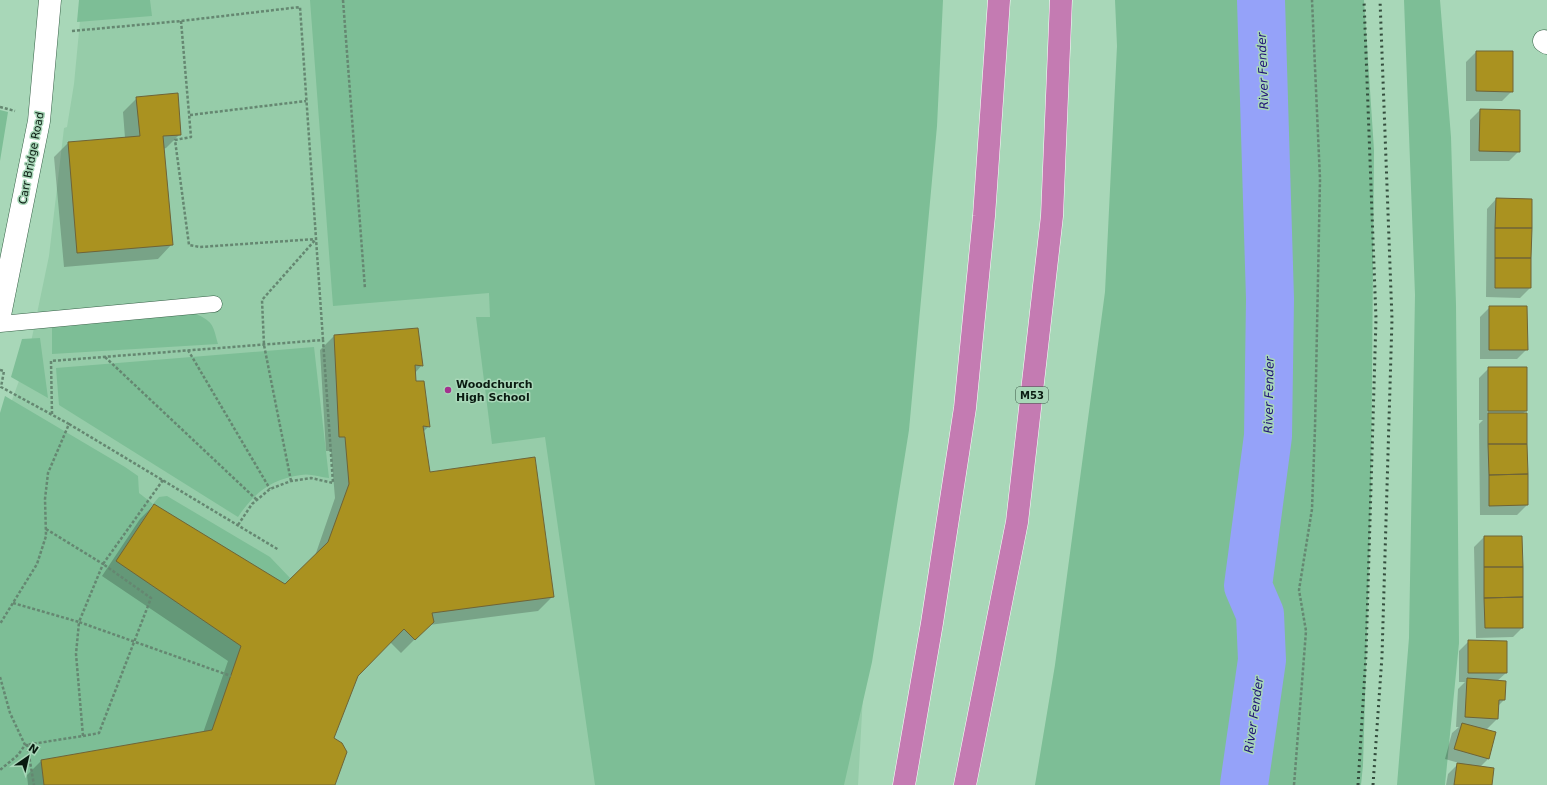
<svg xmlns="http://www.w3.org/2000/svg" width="1547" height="785" font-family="'DejaVu Sans',sans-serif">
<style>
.built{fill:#96cca9}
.green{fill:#7dbe96}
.shadow{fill:#0003}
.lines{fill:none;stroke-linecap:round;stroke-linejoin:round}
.river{stroke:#95a2f9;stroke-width:48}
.building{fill:#aa9220;stroke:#6e6438}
.lane-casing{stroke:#356046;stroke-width:17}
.street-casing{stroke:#356046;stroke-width:23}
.highway-casing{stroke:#fff;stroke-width:23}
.path{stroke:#658771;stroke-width:2.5;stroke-dasharray:3 2;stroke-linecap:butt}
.lane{stroke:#fff;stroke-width:16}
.street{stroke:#fff;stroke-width:22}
.highway{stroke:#c47bb2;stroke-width:22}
.rail{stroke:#344d3d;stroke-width:3;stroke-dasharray:2 4;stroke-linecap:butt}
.poi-dot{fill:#a3328e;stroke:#a8d7b8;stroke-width:1.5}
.labels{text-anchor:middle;stroke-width:3;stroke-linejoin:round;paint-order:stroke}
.shield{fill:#a8d7b8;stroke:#395343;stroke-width:1}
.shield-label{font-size:10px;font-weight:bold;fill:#0a1b11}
.street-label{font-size:11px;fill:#0a1b11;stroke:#a8d7b8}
.poi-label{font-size:11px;font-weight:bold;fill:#0a1b11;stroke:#a8d7b8;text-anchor:start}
.water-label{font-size:12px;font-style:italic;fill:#1f1176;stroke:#a8d7b8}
</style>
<rect width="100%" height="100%" fill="#a8d7b8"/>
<!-- built -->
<path class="built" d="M82,0H902L858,785H0V433L31,348L30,347L49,256L64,128L67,127L74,84Z"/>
<!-- green -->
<path class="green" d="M79,0H150L152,16L77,22Z
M310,0H943L937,126L909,430L872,662L844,785H595L545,437L492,444L476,317H490L489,293L333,306Z
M1115,0H1364L1374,150L1371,493L1363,765L1361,785H1035L1055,665L1105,292L1117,46Z
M1404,0H1440L1451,137L1456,305L1459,643L1445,785H1397L1409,638L1415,295Z
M0,110L8,112L0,161Z
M196,314C214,322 213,326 218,344L52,354V328Z
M40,338L48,398L11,377L22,339Z
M314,347L329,478C320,477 309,473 301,475C271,479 254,493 238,517L59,405L56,368Z
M5,396L125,467L138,476L139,493L153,504L159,497L167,496L270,557L290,578L285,584L153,504L116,561L241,646L212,730L41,760L44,785H0V413Z"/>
<!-- shadow -->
<path class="shadow" d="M1476,52L1512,91L1502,101H1466V62Z
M137,98L180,134L166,148L163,149L172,244L158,259L64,267L54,157L68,143L125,138L123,112Z
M1480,110L1519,151L1509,161H1470V120Z
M1496,199L1530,288L1520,298L1486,297L1487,209Z
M1490,307L1527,349L1517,359H1480V317Z
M334,336L422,365L415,373V382L429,426L423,432L429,473L552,597L538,611L429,625L401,653L390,642L358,675L333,739V785H28L27,775L41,761L203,733L228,661L102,576L140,519L154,505L285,585L315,556L335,498L331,451H326L320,350Z
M1489,368L1526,411L1522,414L1527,505L1517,515H1480L1479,424L1483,420H1479V378Z
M1484,537L1522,628L1513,637L1476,638L1474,547Z
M1469,641L1506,673L1497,681L1504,700L1498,706L1497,719L1487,729H1482L1495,733L1488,759L1480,767L1491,785H1446L1448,774L1459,763L1445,759L1452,733L1459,727H1456L1458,689L1465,682H1459V651Z"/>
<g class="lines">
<!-- river -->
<path class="river" d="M1244,785L1262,660L1260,614L1248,586L1268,436L1270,299L1261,0"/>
</g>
<!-- building -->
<path class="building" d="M1476,51H1513V92L1476,91Z
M178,93L181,135L163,136L173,245L77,253L68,142L140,136L136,97Z
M1480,109L1520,110V152L1479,151Z
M1496,198L1532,199V228H1495Z
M1495,228H1532L1531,258H1495Z
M1495,258H1531V288H1495Z
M1489,306H1527L1528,350H1489Z
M418,328L423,366L415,365L416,381H424L430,427L423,426L430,472L535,457L554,597L432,613L434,622L415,640L404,629L358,676L334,738L342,743L347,752L335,785H44L41,760L212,730L241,646L116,561L154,504L285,584L328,542L349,484L345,437H339L334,335Z
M1488,367H1527V411H1488Z
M1488,413H1527V444H1488Z
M1488,444H1527L1528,474L1489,475Z
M1528,474V505L1489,506V475Z
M1484,536H1522L1523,567H1484Z
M1484,567H1523V597L1484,598Z
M1523,597V628H1485L1484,598Z
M1468,640L1507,641V673H1468Z
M1467,678L1506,681L1505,700H1499L1498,719L1465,717Z
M1462,723L1496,732L1489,759L1454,749Z
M1457,763L1494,768L1492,785H1454Z"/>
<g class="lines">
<defs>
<path id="lane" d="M0,324L214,304"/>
<path id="street" d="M1544,41L1547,43
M0,315L39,121L50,0"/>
<path id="highway" d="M904,785L932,623L965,408L984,216L999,0
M965,785L1017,522L1052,216L1061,0"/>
</defs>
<!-- lane casing -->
<use href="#lane" class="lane-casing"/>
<!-- street casing -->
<use href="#street" class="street-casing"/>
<!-- highway casing -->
<use href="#highway" class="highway-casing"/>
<!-- path -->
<path class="path" d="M343,0L365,289
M181,21L191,137L175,140L189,245L200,247L316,239
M72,31L181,21L300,7L323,340
M0,107L15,111
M190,115L306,101
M188,350L270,489
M105,357L257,500
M0,370L4,371L1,387L69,424L48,473L45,499L46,536L37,564L0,624
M52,414L51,361L323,340L333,483L311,478L291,481L270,489L252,504L238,525
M69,424L279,550
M291,481L264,345L262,300L316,239
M46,529L103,564L79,622L231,676
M13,603L79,622L76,654L83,736L25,745
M0,677L10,713L25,745L18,755L0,770
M83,736L99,733L151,598L103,564L163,480
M27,744L34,785
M1294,785L1306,631L1299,590L1312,509L1315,428L1320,179L1312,0"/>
<!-- lane -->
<use href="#lane" class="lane"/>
<!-- street -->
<use href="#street" class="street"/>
<!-- highway -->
<use href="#highway" class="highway"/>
<!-- rail -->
<path class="rail" d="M1358,785L1366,655L1376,319L1364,0
M1373,785L1382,656L1392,319L1380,0"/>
</g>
<!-- markers -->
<circle class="poi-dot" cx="448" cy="390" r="4"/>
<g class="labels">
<!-- shield labels -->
<rect class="shield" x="1016" y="387" width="32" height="16" rx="3"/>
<g class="shield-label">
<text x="1032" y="399">M53</text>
</g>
<!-- street labels -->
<g class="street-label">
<text transform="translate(31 158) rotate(-79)" y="4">Carr Bridge Road</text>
</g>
<!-- poi labels -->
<g class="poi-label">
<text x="456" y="388">Woodchurch<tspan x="456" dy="13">High School</tspan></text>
</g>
<!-- water labels -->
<g class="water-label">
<text transform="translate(1263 71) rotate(-92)" y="4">River Fender</text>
<text transform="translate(1269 395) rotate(-89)" y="4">River Fender</text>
<text transform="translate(1254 715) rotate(-82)" y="4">River Fender</text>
</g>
</g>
<!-- north arrow -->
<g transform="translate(28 757) rotate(34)" stroke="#a8d7b8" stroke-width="3" paint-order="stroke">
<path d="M0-3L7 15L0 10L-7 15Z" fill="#0a1b11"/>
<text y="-6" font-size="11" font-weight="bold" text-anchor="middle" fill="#0a1b11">N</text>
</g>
</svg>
